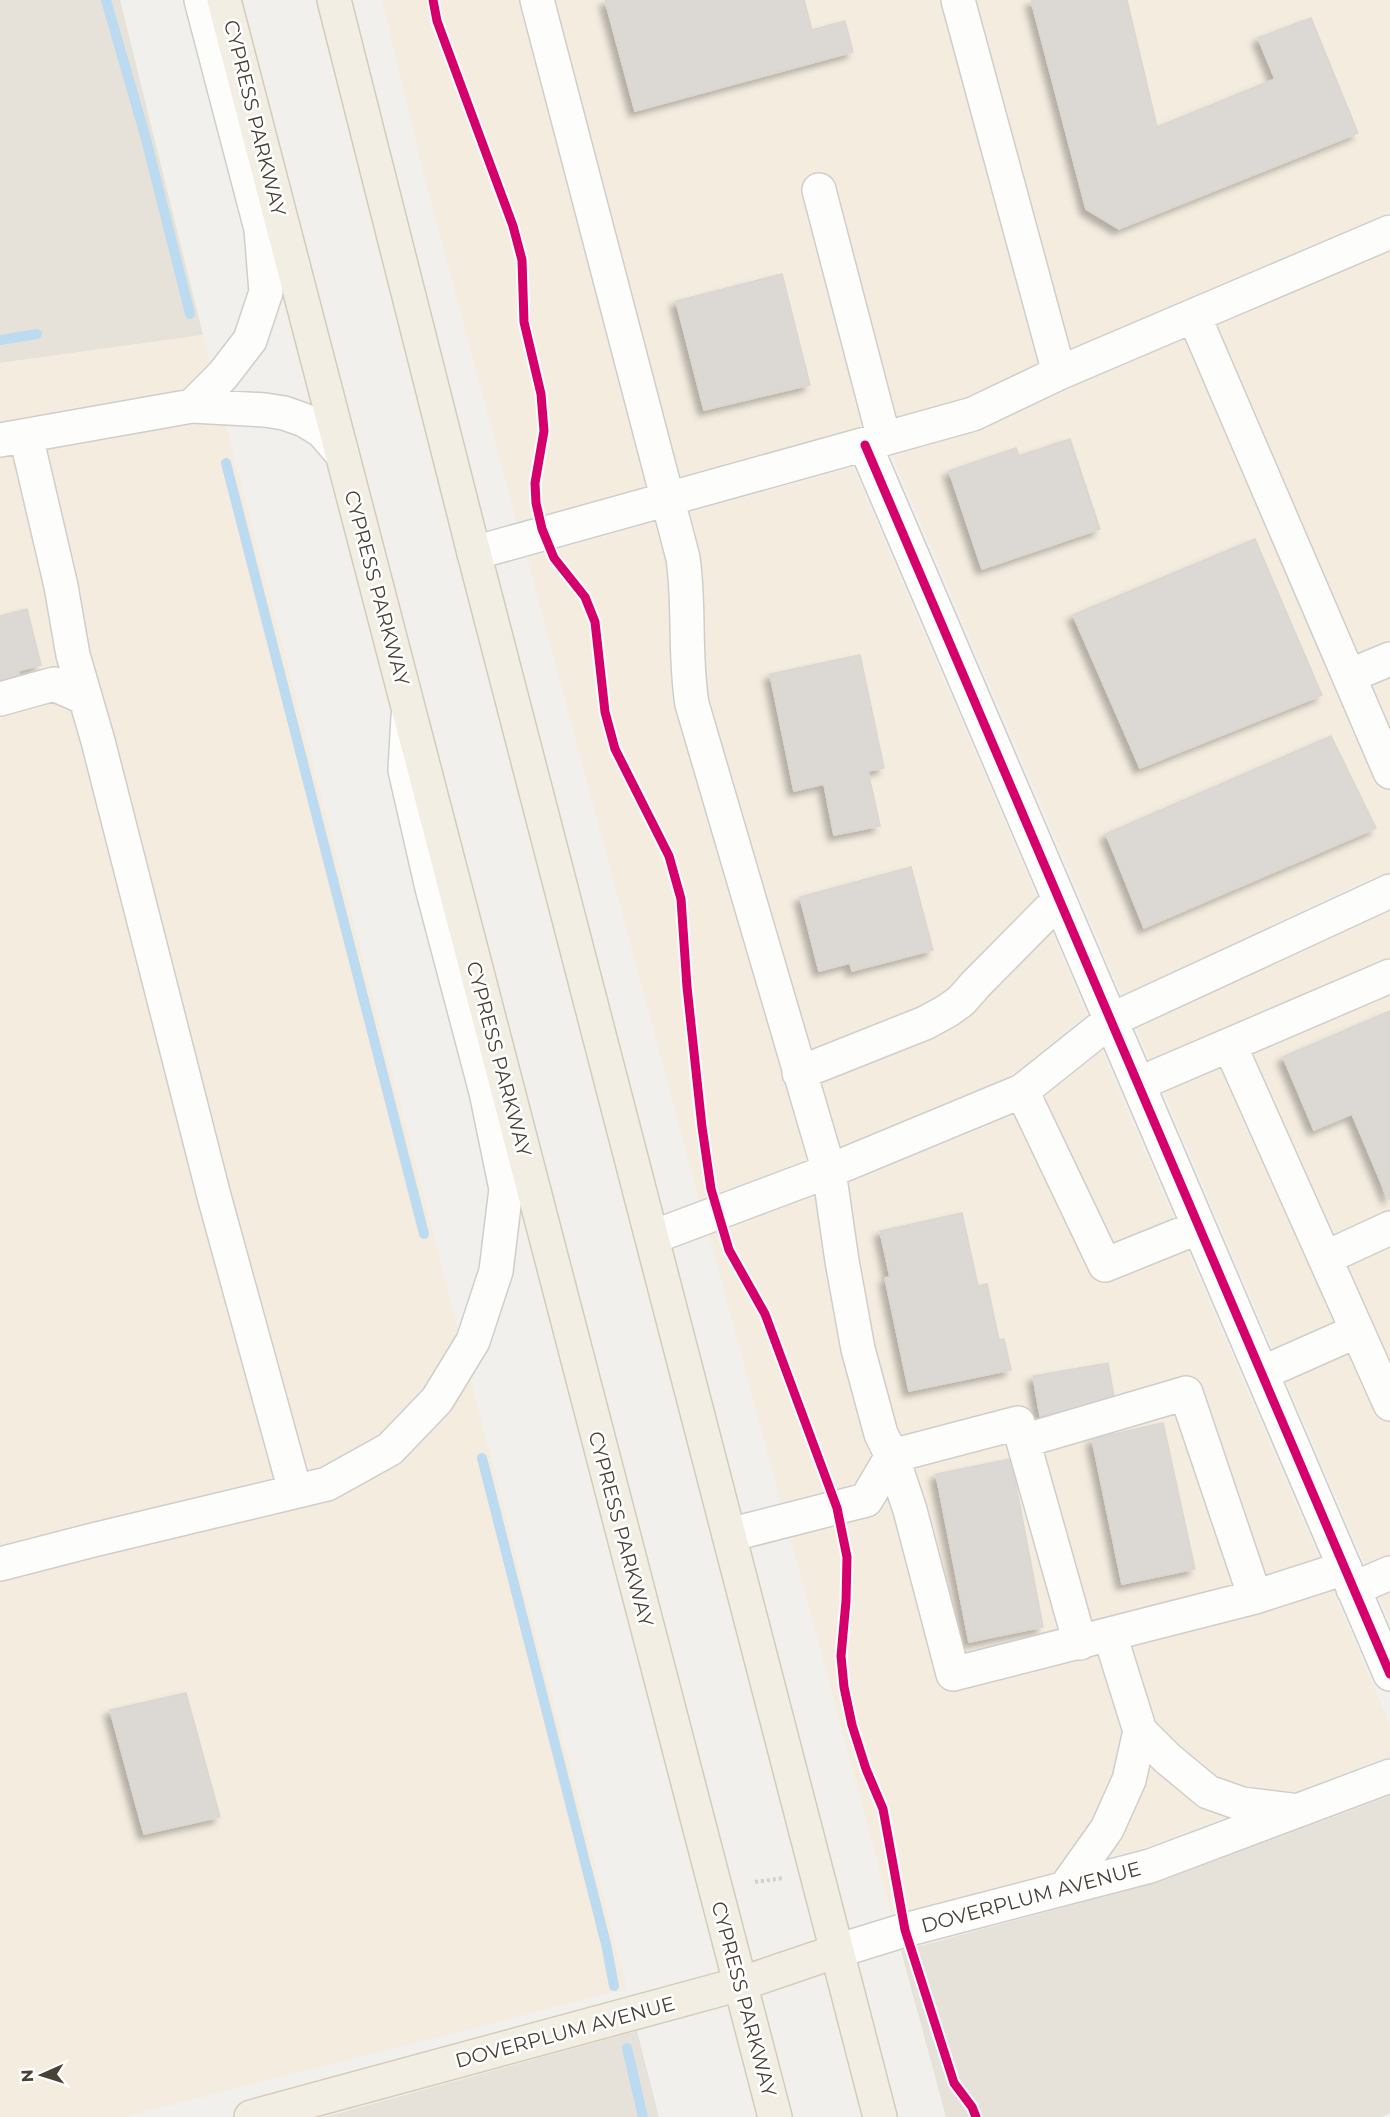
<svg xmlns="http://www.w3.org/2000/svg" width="1390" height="2117" font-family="Montserrat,sans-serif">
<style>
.residential{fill:#e6e2d9}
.commercial{fill:#f4ecdf}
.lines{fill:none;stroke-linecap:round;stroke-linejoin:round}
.stream{stroke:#bcdaf0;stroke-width:10}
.building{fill:#dcd9d4;stroke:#dad7d1;stroke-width:1.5;filter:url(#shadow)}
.minor-casing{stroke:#d0cec9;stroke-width:36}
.major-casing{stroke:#d4ccb9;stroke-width:36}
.path{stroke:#d2d0ca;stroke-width:4;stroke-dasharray:3 3;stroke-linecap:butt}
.minor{stroke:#fdfdfc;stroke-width:33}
.major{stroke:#f2eee4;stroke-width:33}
.cycleway-casing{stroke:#fff;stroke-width:13}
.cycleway{stroke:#d6006c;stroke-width:9}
.labels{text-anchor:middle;stroke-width:5;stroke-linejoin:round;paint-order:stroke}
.street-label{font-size:20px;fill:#494237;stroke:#fff}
</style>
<defs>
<filter id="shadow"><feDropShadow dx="-5.5" dy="5.5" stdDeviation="3" flood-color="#0004"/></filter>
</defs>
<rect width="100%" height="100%" fill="#f2f0ec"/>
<!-- residential -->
<path class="residential" d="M0,0H120L203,335L0,363Z
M1390,1796V2113L1382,2117H946L901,1951L1158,1882Z
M637,2031L659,2117H324L343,2112Z"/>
<!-- commercial -->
<path class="commercial" d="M382,0H1390V210L1381,216L1051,357L965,398L517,523L424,176Z
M1390,251V874L1376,876L1122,995L892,455L982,430L1068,389Z
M203,335L627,1989L125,2117H0V363Z
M853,467L1087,1015L1011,1076L821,1155L699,1200L527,558Z
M1390,910V1623L1136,1028Z
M1102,1051L1390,1725V1756L1143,1848L892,1916L709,1235L837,1188L1030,1108Z"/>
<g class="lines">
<!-- stream -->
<path class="stream" d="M106,0L146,139L190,314
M0,340L37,334
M226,463L424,1234
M482,1458L606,1944L614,1986
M627,2048L643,2117"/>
</g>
<!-- building -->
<path class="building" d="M605,0H804L812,30L845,21L853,52L635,111Z
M1031,0H1127L1157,127L1275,79L1258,38L1311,18L1358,133L1119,229L1086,209Z
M782,274L810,385L704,410L676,301Z
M1070,439L1100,529L982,569L949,471L1016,448L1019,456Z
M1255,539L1322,695L1140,768L1073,615Z
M27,609L41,665L18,671L21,681L0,686V616Z
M860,655L884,768L868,771L880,826L834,835L824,784L794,791L770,674Z
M1331,736L1376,828L1144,928L1106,834Z
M911,867L933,950L852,971L850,963L819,971L800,897Z
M1390,1011V1198L1388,1199L1352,1114L1314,1130L1283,1057Z
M962,1213L978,1286L987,1284L999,1340L1004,1339L1011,1370L909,1391L885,1278L890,1277L880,1231Z
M1108,1363L1115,1403L1040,1416L1033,1376Z
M1163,1423L1195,1569L1122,1584L1092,1439Z
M1011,1459L1043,1627L969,1642L936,1474Z
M186,1693L220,1817L144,1834L110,1710Z"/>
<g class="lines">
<defs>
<path id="minor" d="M537,0L683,558C690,607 684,656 692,704L829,1171L842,1261L858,1349L881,1434L892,1456L910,1510L953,1674L1255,1597L1345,1568
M958,0L1059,373
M819,190L884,439
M1194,316L1390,772
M192,406L223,375L250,340L266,292L261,229L201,0
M26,436L61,586L73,655L98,741L214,1196L295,1491
M0,440L192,406L265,410L284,413L304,420L322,431L342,454
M865,445L1390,1674
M474,553L973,414L1059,373L1390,232
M1349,676L1390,659
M0,699L54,684L85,698
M1230,1046L1390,1404
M799,1073L925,1023L947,1011L961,1001L976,984L1059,900
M1138,1084L1390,976
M1022,1091L1105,1265L1199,1227
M653,1237L829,1171L1022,1091L1111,1020L1390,891
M1325,1258L1390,1228
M1262,1373L1357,1331
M1023,1441L1186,1393L1255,1597
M729,1535L866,1500L892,1456L1018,1423L1080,1643
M0,1564L93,1540L327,1484L390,1449L437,1400L473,1341L496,1271L506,1189L486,1092L432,888L405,770L408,717
M1353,1589L1390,1573
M1110,1635L1140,1731L1167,1758L1208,1792L1242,1804L1291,1810
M1065,1888L1107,1829L1129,1780L1140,1731
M837,1951L905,1930L1150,1866L1390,1776"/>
<path id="major" d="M224,0L775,2117
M334,0L474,553L880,2117
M251,2117L740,1984L837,1951"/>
</defs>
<!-- minor casing -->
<use href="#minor" class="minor-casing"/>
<!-- major casing -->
<use href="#major" class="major-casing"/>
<!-- path -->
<path class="path" d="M755,1882L784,1878"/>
<!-- minor -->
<use href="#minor" class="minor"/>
<!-- major -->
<use href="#major" class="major"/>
<defs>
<path id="cycleway" d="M433,0L437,21L513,226L522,260L524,322L541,394L544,431L535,483L536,503L542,529L554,558L585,597L595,622L605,712L615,749L669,856L681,899L687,987L702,1127L711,1189L729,1250L765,1314L837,1508L847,1557L846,1601L841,1656L844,1687L852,1725L866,1769L883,1809L905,1930L954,2083L972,2107L976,2117
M865,445L1390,1674"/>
</defs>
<!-- cycleway casing -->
<use href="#cycleway" class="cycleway-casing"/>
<!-- cycleway -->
<use href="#cycleway" class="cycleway"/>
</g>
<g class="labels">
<!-- street labels -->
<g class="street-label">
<text transform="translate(255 118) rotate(76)" y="7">CYPRESS PARKWAY</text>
<text transform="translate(377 588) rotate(75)" y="7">CYPRESS PARKWAY</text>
<text transform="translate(499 1059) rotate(75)" y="7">CYPRESS PARKWAY</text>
<text transform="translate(621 1529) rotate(75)" y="7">CYPRESS PARKWAY</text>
<text transform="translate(1031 1897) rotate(-15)" y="7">DOVERPLUM AVENUE</text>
<text transform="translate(744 1999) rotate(75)" y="7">CYPRESS PARKWAY</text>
<text transform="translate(565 2032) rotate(-15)" y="7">DOVERPLUM AVENUE</text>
</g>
</g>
<!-- north arrow -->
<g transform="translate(42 2075) rotate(267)" stroke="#ffffff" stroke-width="4.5" paint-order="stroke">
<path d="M0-4.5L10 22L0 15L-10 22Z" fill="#494237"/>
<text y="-9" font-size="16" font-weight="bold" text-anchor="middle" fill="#494237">N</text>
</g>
</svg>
